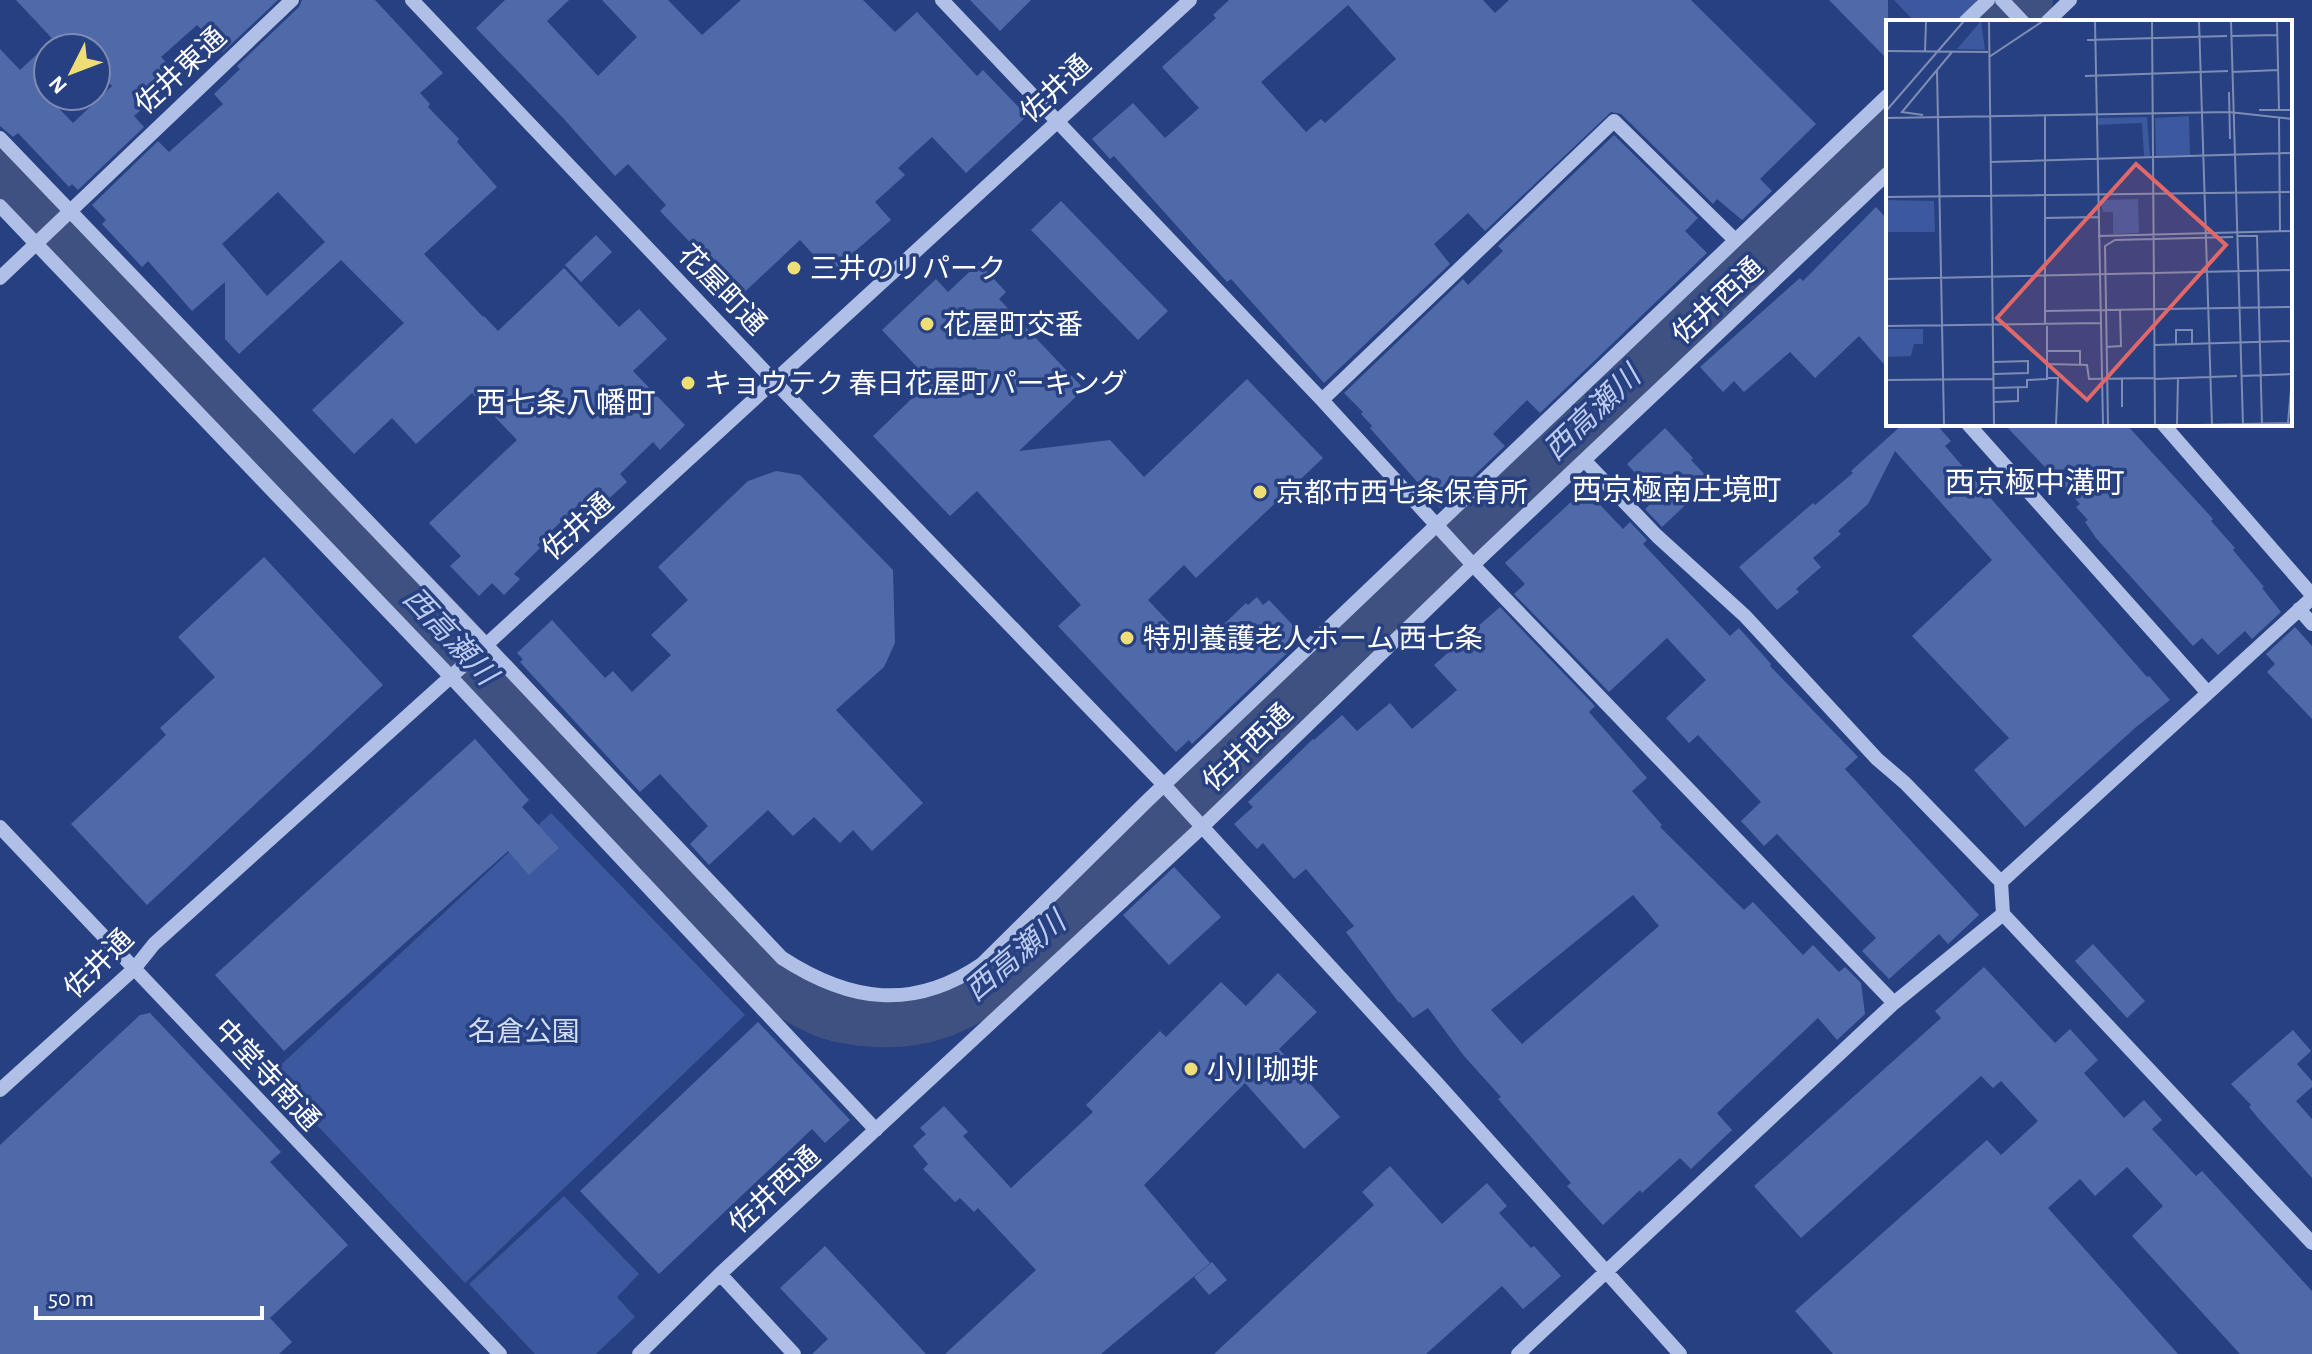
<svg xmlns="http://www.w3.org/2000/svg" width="2312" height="1354" font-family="'Alegreya Sans','Noto Sans JP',sans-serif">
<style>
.green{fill:#3c589e}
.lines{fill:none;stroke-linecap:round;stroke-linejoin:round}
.stream{stroke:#a4b8e6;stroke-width:9}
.river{stroke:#3f5180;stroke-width:54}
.building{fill:#5069a9;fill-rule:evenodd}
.minor{stroke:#afbfe6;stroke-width:14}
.poi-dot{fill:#eede75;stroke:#274081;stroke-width:3}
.labels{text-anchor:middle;stroke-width:7;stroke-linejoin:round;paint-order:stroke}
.street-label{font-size:28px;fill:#fff;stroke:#274081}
.poi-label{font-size:28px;fill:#fff;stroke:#274081;text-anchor:start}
.park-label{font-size:28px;fill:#d2ddf5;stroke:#274081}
.neighbourhood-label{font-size:30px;fill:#fff;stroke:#274081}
.water-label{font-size:30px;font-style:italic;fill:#bbcaee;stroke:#274081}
.inset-road{fill:none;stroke:#7d8cb3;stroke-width:2}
.view{fill:#e26868;fill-opacity:0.15;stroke:#e26868;stroke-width:4}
.inset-edge{fill:none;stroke:#fff;stroke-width:4}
</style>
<rect width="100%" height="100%" fill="#274081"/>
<!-- green -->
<path class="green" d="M1894,0H1976V4L1957,22H1915Z
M551,813L745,1015L465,1283L270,1075Z
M564,1196L639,1274L617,1297L635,1317L596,1354H535L469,1284Z"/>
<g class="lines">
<!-- stream -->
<path class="stream" d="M392,599L422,605
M668,892L696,898"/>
<!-- river -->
<path class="river" d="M2003,22L2026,0
M0,168L155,332L438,622L759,967C780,985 800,1001 826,1011C837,1016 850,1017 862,1019C920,1025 961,1009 1004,972L1888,131"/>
</g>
<!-- building -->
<path class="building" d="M16,0H278L223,52L197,25L161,57L179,76L134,116L144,127L78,190L72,184L69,187L18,133L13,137L0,126V49L20,70L48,44V97L73,123L112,86L96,70V48H61Z
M302,0H375L443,73L420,93L430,104L428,107L459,139L457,142L497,187L424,254L483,317L484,316L498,331L564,268L619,327L639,309L667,339L633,371L685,425L660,450L653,442L620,474L627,482L591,515L580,503L537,545L540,548L514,574L520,579L504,595L492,583L479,596L450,566L461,556L429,523L517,440L472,393L416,444L392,418L354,454L312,410L404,323L341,260L239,354L225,339V282L192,311L148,261L142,267L102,224L106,220L92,205L158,141L169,152L223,104L214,94L240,69L237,66L299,7ZM278,192L325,242L267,296L222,244Z
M505,0H569L547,21L598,76L637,37L602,0H668L702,35L741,0H863L895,32L917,12L977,76L983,70L1027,116L966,173L932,137L898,168L905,175L875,202L891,220L830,273L800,240L733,303L701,267L708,261L660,211L666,205L628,164L615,176L563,118L476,28Z
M970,0H1031L1000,31Z
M1229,0H1483L1495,13L1509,0H1691L1816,124L1760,179L1772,191L1742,220L1717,199L1713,204L1621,114L1611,112L1485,231L1468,213L1434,244L1450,264L1324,383L1231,279L1227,282L1114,156L1110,159L1092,139L1133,103L1165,138L1199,108L1162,67L1216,18L1213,15ZM1348,5L1396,59L1325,123L1321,119L1306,132L1261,82Z
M1829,0H1888V60Z
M1614,135L1698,218L1685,231L1707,253L1540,413L1527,400L1493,434L1505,446L1440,508L1370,428L1372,426L1361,414L1363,412L1344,393L1463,279L1468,285L1503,251L1498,246Z
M1061,201L1168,311L1138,340L1031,230Z
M1876,207L1888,220V369L1859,336L1815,378L1790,352L1744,392L1734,381L1723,392L1700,367L1800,278L1803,281Z
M596,235L612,252L581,282L565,265Z
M979,263L1006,292L999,299L1084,389L1019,451L1110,440L1144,477L1247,379L1323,458L1196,578L1184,565L1148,600L1196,651L1246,603L1248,605L1257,597L1263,605L1269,600L1304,637L1192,744L1189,740L1176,752L1058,626L1081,605L977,491L950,516L873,436L930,381L882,330L936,279L948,292Z
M1903,424H1936L1951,441L1945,446L2147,677L2149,676L2170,700L2135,728L2025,827L1974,770L2009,738L1912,636L1992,560L1895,451L1868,504L1838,531L1841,534L1813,558L1821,567L1796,589L1799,592L1777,610L1739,567L1813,503L1815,505L1853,473L1851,471Z
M2004,424H2126L2213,519L2211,521L2235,548L2233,550L2264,587L2262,588L2281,612L2252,639L2245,631L2218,655L2202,638L2193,646L2096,538L2085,522L2088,520L2076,507L2080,504Z
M1665,428L1693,458L1691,460L1711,481L1662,527L1645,509L1657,497L1627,464Z
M776,471L800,475L893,570L895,643L884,667L836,710L923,803L872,851L853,830L840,843L814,817L793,836L768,810L709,865L690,844L708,826L660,774L640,792L520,662L523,659L517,653L552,620L605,678L613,671L632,692L671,655L651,635L688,600L658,567L748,481Z
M1585,489L1623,529L1630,522L1647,540L1643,544L1730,636L1739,628L1771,664L1770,666L1858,757L1845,769L1979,915L1948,944L1939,934L1889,979L1862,951L1876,938L1777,834L1764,846L1741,821L1761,802L1698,735L1689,743L1666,718L1706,680L1667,638L1609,692L1514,594L1525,584L1505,563Z
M264,557L383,685L147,905L71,824L166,735L160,728L215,677L178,637Z
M1500,607L1595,706L1589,712L1647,778L1632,791L1662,825L1660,827L1744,910L1753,902L1803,955L1813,945L1839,972L1845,967L1861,983L1865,1014L1837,1040L1818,1018L1717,1113L1732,1130L1691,1169L1680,1158L1642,1193L1640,1190L1603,1225L1567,1186L1571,1183L1498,1099L1501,1097L1464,1056L1428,1008L1413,1018L1400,1002L1399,1003L1346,932L1354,926L1306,869L1294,879L1263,843L1257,849L1234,824L1253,807L1248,802L1313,739L1314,740L1342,715L1357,731L1390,703L1412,729L1457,690L1434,665ZM1633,895L1659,926L1522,1044L1491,1010Z
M2295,627L2312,646V719L2267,672L2275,664L2266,654Z
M475,739L529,800L522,807L559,848L529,875L508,851L284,1051L215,975Z
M1174,867L1221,917L1169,965L1123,915Z
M2093,944L2145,1001L2127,1018L2075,961Z
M1984,967L2055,1043L2070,1029L2098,1060L2084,1073L2124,1118L2144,1100L2162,1120L2152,1129L2196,1176L2202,1171L2312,1291V1354H2240L2132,1236L2163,1206L2127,1167L2095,1196L2080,1179L2048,1208L2178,1354H1833L1795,1311L1987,1140L2001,1155L2038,1121L2001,1081L1993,1088L1981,1076L1801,1238L1754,1186L1941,1018L1935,1011Z
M1278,973L1317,1012L1279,1049L1340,1117L1304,1149L1245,1083L1144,1185L1210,1263L1101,1354H945L1036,1270L978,1208L974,1212L960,1198L955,1202L923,1169L928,1164L913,1146L926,1134L920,1128L944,1106L968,1132L963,1136L1011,1188L1093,1112L1086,1105L1160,1031L1166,1037L1221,982L1246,1006Z
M150,1013L281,1152L270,1162L348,1245L270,1318L292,1342L279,1354H0V1145L140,1015Z
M758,1022L850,1120L825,1143L812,1129L659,1274L580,1191Z
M2293,1030L2311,1051L2297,1064L2312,1081V1087L2296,1101L2312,1119V1178L2258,1118L2249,1107L2251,1105L2231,1084Z
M1390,1166L1442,1224L1487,1183L1507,1206L1499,1213L1531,1248L1534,1246L1561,1276L1523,1309L1502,1286L1426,1354H1214L1374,1205L1362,1192Z
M825,1246L926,1354H812L828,1339L780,1288Z
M1212,1262L1227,1280L1209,1295L1194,1277Z"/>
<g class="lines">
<!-- minor -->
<path class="minor" d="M412,0L774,381L1164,785L1436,1082L1680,1354
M942,0L1322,400L1473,565L1894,1003
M2002,0L2023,22
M1965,22L1988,0
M2047,22L2070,0
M0,138L473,631L782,958C850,1002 913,1011 982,964L1148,800L1888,95
M0,206L450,676L876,1130
M0,278L292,0
M1322,400L1614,121L1735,240
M1968,424L2208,693
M2163,424L2312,595
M1585,461L1657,536L1745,616L1877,759L1905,783L2001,882L2003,914L2312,1243
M2299,609L2312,624
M0,827L500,1354
M2001,882L2312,598
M0,1090L134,969L154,944L486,645L1190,0
M720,1274L794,1354
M639,1354L720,1274L1202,827L1473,565L1888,173
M1518,1354L1894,1003L2003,914"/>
</g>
<!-- markers -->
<g class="poi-dot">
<circle cx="794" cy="268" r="8"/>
<circle cx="927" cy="324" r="8"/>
<circle cx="688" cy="383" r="8"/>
<circle cx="1260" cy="492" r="8"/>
<circle cx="1127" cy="638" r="8"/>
<circle cx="1191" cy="1069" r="8"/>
</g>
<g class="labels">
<!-- street labels -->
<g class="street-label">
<text transform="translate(180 70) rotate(-43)" y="10">佐井東通</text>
<text transform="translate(1055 88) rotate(-43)" y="10">佐井通</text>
<text transform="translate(723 289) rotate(46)" y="10">花屋町通</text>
<text transform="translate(1717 300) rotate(-43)" y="10">佐井西通</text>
<text transform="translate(577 526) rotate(-42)" y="10">佐井通</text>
<text transform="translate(1247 747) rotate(-44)" y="10">佐井西通</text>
<text transform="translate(98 963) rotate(-45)" y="10">佐井通</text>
<text transform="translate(268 1074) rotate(47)" y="10">中堂寺南通</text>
<text transform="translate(774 1189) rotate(-43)" y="10">佐井西通</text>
</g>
<!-- poi labels -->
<g class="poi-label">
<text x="810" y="278">三井のリパーク</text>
<text x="943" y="334">花屋町交番</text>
<text x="704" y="393">キョウテク 春日花屋町パーキング</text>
<text x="1276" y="502">京都市西七条保育所</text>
<text x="1143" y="648">特別養護老人ホーム 西七条</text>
<text x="1207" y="1079">小川珈琲</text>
</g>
<!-- park labels -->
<g class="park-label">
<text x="524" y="1041">名倉公園</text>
</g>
<!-- neighbourhood labels -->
<g class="neighbourhood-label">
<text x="566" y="413">西七条八幡町</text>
<text x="2035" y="493">西京極中溝町</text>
<text x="1677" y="500">西京極南庄境町</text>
</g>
<!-- water labels -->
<g class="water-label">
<text transform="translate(1592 413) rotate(-44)" y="10">西高瀬川</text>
<text transform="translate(450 636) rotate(47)" y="10">西高瀬川</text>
<text transform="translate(1015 956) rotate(-40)" y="10">西高瀬川</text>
</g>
</g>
<!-- overview -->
<g transform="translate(1886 20)">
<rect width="406" height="406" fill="#274081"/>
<path d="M95,1L99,30L71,29ZM303,96L304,135L270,136L269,98ZM261,97L264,136H258L256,103L210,105V98ZM252,179L253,213L227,214V192H217L214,180ZM0,180L48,181L49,212H0ZM0,309H37V324H28L25,336L0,337Z" fill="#3c589e"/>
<path class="inset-road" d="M103,1L108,405M209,1L217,405M266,1L269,405M313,1L326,405M345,1L357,405M391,1L393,90M346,16L391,15M201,20L341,16M0,31L102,32M39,32L40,1M103,37L157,1M51,50L58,405M346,52L392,50M199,56L342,51M343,72L344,119M373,90H406M0,91L78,1M37,95L16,92L66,32M0,98L343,92L406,99M393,98L394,211M104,142L406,133M0,177L406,172M158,198L212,197M212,216L406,211M351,216H371L376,404M405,250L406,340M0,259L406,250M159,291L406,287M159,304V96M0,306L214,303M290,324V310H306V324M269,325L406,321M220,327L235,326L234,290M161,331H194V344M107,342L142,341V353L107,354M161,344L201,345L203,359L269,358M355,356L406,354M161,358H172L170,405M269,359L351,356M0,360L108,359M108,368L141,367V360L161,359V306M108,382L132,381V367M236,387V358M402,403L406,358M222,405L219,226L229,220L347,217M291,405L292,358M311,405L406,403"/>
<path class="view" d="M250,144L340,225L201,380L111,298Z"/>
<rect width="406" height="406" class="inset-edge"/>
</g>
<!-- north arrow -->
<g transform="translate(72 72) rotate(228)"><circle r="38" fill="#274081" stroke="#7d8cb3" stroke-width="2"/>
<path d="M0-6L14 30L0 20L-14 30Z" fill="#eede75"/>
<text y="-12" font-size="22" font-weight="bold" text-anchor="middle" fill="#ffffff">N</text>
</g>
<!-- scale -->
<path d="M36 1306v12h226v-12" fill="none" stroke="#ffffff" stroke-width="4"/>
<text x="48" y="1306" font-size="24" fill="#ffffff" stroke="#274081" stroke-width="6" paint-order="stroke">50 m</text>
</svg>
